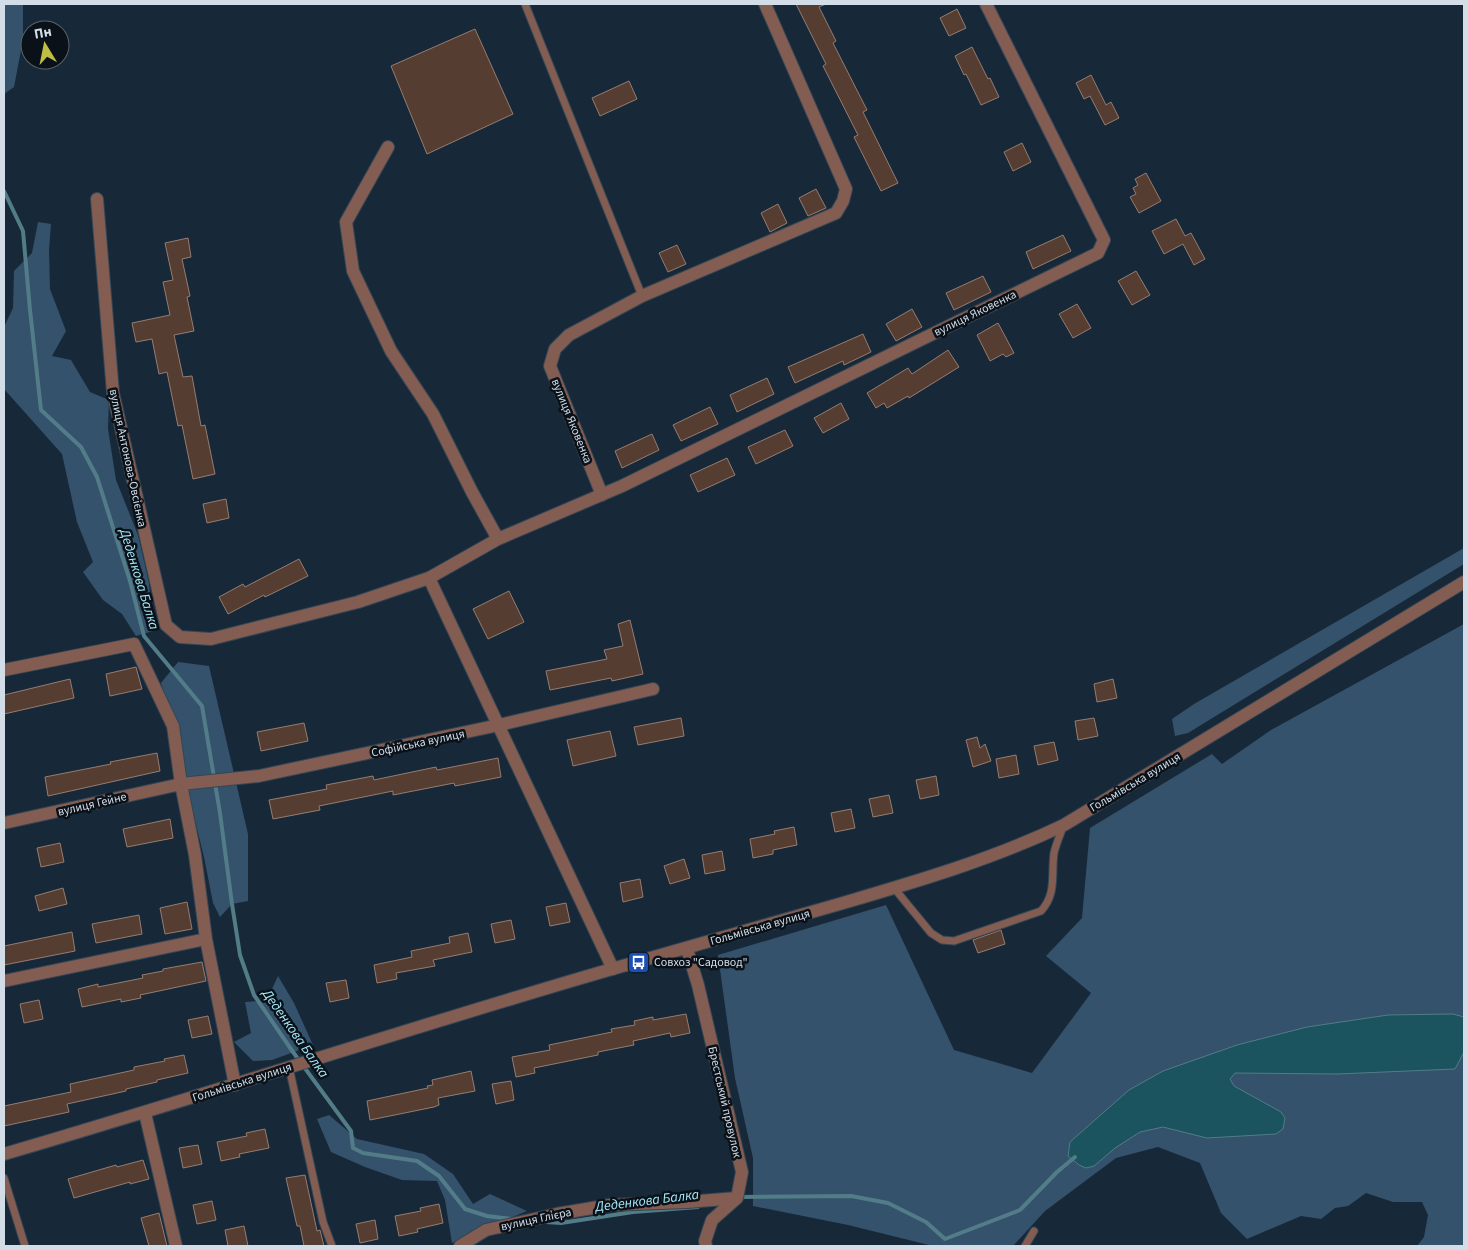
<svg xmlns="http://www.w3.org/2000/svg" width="1468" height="1250" font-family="'Source Sans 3',sans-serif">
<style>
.green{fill:#34526c}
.water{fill:#1b535e;stroke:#527c87}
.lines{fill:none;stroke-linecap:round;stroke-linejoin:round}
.stream{stroke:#527c87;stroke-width:4}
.building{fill:#553d32;stroke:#967c70}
.lane-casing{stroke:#354655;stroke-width:9}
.street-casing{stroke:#354655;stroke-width:14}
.lane{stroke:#835d51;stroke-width:7}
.street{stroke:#835d51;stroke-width:12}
.labels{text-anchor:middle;stroke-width:5;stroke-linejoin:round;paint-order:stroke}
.street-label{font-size:12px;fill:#d2dde8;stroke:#0a1118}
.poi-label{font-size:12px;fill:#d2dde8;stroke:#0a1118;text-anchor:start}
.water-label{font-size:14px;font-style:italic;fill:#a4e9f9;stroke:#0a1118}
</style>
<rect width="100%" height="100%" fill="#172939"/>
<!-- green -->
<path class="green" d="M4,4H23V40L14,87L4,94Z
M38,222L51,224L49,250L50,289L66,331L52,356L71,360L90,392L109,400L108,429L116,480L138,535L149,583L153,631L136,636L122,614L103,600L83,572L93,562L77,522L62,454L4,389V327L13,308L14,271L32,253Z
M1464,548V564L1188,733L1175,736L1172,719L1194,704Z
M1464,624V1246H1417L1424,1237L1428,1215L1422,1202H1393L1366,1193L1348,1206L1335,1208L1321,1219L1301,1216L1247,1239L1221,1213L1200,1163L1158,1147L1116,1158L1045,1211L1013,1246H933L848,1225L753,1206V1158L735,1078L718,955L886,905L954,1050L1032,1073L1091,993L1046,956L1082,918L1090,828L1212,754L1222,764L1271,730Z
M178,662L209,666L248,834V901L232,904L220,917L213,903L204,857L161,683Z
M278,976L294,1003L313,1045L272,1060L253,1061L234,1042L251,1033L245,1002L262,1001L270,993Z
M329,1115L357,1139L424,1154L453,1174L473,1204L490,1194L527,1211L452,1243L445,1200L437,1181L402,1180L365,1167L331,1152L317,1119Z"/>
<!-- water -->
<path class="water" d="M1453,1014L1464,1017V1052L1455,1069L1337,1074L1235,1073L1230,1079L1234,1086L1281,1112L1285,1118L1283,1129L1276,1134L1207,1138L1163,1127L1140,1132L1115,1148L1094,1166L1086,1168L1079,1165L1068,1156L1070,1142L1129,1090L1163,1071L1237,1045L1307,1027L1388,1015Z"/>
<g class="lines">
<!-- stream -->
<path class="stream" d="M4,191L23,231L30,310L41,410L81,447L97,477L130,581L144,636L202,706L220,813L232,904L240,955L254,995L293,1052L351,1131L353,1148L363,1153L417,1161L439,1176L465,1209L487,1216L511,1219
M738,1197L851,1196L888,1203L926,1222L945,1239L1020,1210L1057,1172L1075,1157
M546,1222L561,1223L633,1212L698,1207"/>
</g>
<!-- building -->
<path class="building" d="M796,4H826L819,7L836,41L833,43L867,110L863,112L898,183L881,191L854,137L858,135L823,66L826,64Z
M957,9L966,28L949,36L940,18Z
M475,29L513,114L427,154L391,66Z
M972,47L988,79L990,78L999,97L981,105L966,74L964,75L955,56Z
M1091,75L1106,105L1111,102L1119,118L1105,125L1090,96L1084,99L1076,83Z
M629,81L637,99L600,116L592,98Z
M1022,143L1031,162L1013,171L1004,152Z
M1146,173L1161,201L1139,213L1130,197L1136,194L1133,188L1138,185L1135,179Z
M816,189L826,208L808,216L799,198Z
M778,204L787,223L770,232L761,213Z
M1176,219L1185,236L1191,233L1205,259L1194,265L1183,244L1164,254L1152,231Z
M1063,235L1071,251L1033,269L1026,252Z
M188,238L191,257L182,259L190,296L187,297L194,331L174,335L183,377L192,376L201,426L205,425L215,474L193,479L182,425L178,426L167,372L159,374L152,339L136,342L132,323L170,315L163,282L173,280L165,243Z
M677,245L686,264L668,272L659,253Z
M1136,271L1150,295L1132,305L1118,281Z
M983,276L991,292L954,310L946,293Z
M1077,304L1091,328L1073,338L1059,314Z
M912,309L922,327L896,341L886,324Z
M998,323L1014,353L1006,357L1003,354L990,361L977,335Z
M863,334L871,352L844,365L843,361L795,383L788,367Z
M948,350L959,367L909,398L908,396L887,408L884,403L876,408L867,393L908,368L912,374Z
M767,378L774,394L737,412L730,395Z
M841,403L849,419L823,433L814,418Z
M710,407L718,424L681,441L673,425Z
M785,430L793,446L756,464L748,447Z
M652,434L659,450L622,468L615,451Z
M727,458L735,475L698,492L690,475Z
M226,499L229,518L207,523L203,504Z
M299,559L308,576L265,597L264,595L228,614L219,597L243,584L245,587Z
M509,591L524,622L488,639L473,609Z
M630,620L643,674L612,681L611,678L550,690L546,671L607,659L604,650L623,646L618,624Z
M136,667L142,689L110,696L106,674Z
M70,679L74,698L4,714V695Z
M1113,679L1117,698L1097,702L1094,684Z
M681,718L684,736L638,745L634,727Z
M1094,718L1098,736L1078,740L1075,721Z
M304,723L308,741L261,751L257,732Z
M610,731L616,756L573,766L567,740Z
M977,737L980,748L985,744L991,761L973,767L966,740Z
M1054,742L1058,760L1038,765L1034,746Z
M157,753L160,771L48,796L45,777L111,764L110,762Z
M1016,755L1019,774L999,778L996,759Z
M498,758L501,777L455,786L454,783L393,795V791L319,806L320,810L273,819L269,800L327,789L326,785L373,776L374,780L436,767L437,770Z
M936,776L939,795L920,799L916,780Z
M889,795L893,813L873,817L869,799Z
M851,809L855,828L835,832L831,813Z
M170,819L173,838L127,847L123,829Z
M794,827L797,845L773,850V854L753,858L750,839L775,834L774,831Z
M60,843L64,862L41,867L37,848Z
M722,851L725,870L705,874L702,855Z
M684,859L690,878L670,884L664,866Z
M640,879L643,897L623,902L620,883Z
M63,888L67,904L39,911L35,896Z
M187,902L192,929L165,934L160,908Z
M566,903L570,922L550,926L546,907Z
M139,915L142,934L96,943L92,924Z
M511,920L515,939L495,943L491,924Z
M1001,930L1005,944L978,953L973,940Z
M72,932L75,951L4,965V946Z
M468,933L472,952L433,960L435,966L396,973L397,979L377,983L374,965L412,957L411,951L450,943L449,937Z
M202,962L206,981L140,995L141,998L121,1002V999L82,1007L78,989L98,984V987L143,978L142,975L163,971V969Z
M346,980L349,998L330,1002L326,983Z
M39,1000L43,1019L24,1023L20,1004Z
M686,1014L690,1033L671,1037L670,1033L633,1041L634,1045L598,1052V1055L534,1068L535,1073L516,1077L512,1057L550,1050L549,1045L612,1032L611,1029L635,1025L634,1021L653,1017V1020Z
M208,1016L212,1034L192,1038L188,1020Z
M184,1055L188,1073L157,1080V1082L126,1089V1091L67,1104L69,1112L4,1126V1106L71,1092L70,1084L134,1070V1067L165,1061L164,1059Z
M471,1071L475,1091L438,1098L439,1105L434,1107L370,1120L367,1101L428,1088L427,1086L433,1085L432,1080Z
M511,1081L514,1100L496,1104L492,1084Z
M265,1129L269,1148L239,1154L240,1157L221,1161L217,1142L247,1136L246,1133Z
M198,1145L202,1164L183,1168L179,1148Z
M143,1160L149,1179L130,1184V1182L74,1198L68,1179L116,1165L117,1167Z
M305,1175L317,1231L320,1230L324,1246H304L300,1226H297L286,1178Z
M212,1201L216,1220L197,1224L193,1205Z
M439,1204L443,1223L417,1229L418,1232L399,1236L395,1216L421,1211L420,1208Z
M159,1213L167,1246H149L141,1218Z
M375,1220L378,1239L360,1243L356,1224Z
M244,1226L248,1246H228L225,1230Z"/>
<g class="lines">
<defs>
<path id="lane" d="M525,4L642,296
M894,888L931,933L942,940L954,941L1041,911C1057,894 1051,874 1054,853C1056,844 1060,835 1063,827
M289,1067L323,1222L332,1246
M4,1178L25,1246
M1025,1246L1034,1231"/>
<path id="street" d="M388,147L346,222L353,271L391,351L433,414L472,492L498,539
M97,199L113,393L166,625L180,637L211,639L358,602L429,578L498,539L622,486L1098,253L1104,240L986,4
M602,495L550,366L555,349L569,335L642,296L836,213L843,201L846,189L765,4
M429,578L613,969
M4,670L134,644L173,726L181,784L195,855L206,939L235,1085
M4,823L181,784L259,776L499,725L653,689
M687,949L698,985L742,1172L737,1198L712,1220L705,1241L706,1246
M4,981L206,939
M145,1113L176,1246
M4,1154C207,1095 408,1028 612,969C689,947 766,925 843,903C918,881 993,859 1064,825L1464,582
M460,1246L486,1230L557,1214L610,1205L687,1202L737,1198"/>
</defs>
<!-- lane casing -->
<use href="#lane" class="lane-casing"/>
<!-- street casing -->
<use href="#street" class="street-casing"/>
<!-- lane -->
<use href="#lane" class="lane"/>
<!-- street -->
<use href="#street" class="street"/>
</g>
<!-- icons -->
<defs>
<symbol id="bus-square" viewBox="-11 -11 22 22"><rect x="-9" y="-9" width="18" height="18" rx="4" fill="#1a4fb4" stroke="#0a1118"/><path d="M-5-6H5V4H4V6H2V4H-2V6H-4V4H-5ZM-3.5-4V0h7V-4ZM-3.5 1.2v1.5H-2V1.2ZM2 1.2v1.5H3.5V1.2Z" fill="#fff"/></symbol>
</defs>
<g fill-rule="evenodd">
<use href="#bus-square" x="626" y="950" width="25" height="25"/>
</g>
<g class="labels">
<!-- street labels -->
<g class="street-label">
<text transform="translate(975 313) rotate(-26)" y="4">вулиця Яковенка</text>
<text transform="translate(572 421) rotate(68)" y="4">вулиця Яковенка</text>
<text transform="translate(128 458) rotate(78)" y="4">вулиця Антонова-Овсієнка</text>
<text transform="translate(418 743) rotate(-12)" y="4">Софійська вулиця</text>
<text transform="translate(1135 782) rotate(-31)" y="4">Гольмівська вулиця</text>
<text transform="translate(92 804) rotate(-13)" y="4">вулиця Гейне</text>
<text transform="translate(760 927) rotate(-16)" y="4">Гольмівська вулиця</text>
<text transform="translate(242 1082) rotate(-18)" y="4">Гольмівська вулиця</text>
<text transform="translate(725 1102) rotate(77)" y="4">Брестський провулок</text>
<text transform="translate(536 1219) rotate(-12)" y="4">вулиця Глієра</text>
</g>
<!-- poi labels -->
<g class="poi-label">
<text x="654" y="966">Совхоз "Садовод"</text>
</g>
<!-- water labels -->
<g class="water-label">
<text transform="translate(140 579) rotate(73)" y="5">Деденкова Балка</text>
<text transform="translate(296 1033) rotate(55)" y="5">Деденкова Балка</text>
<text transform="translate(647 1200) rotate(-7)" y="5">Деденкова Балка</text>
</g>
</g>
<!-- border -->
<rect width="1468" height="1250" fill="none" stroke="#d2dde8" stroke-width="10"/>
<!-- north arrow -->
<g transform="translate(45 45) rotate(350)"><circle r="24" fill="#0a1118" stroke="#5a636b"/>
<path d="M0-4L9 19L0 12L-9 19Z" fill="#bebf42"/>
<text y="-8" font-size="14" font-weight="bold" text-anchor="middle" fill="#d2dde8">Пн</text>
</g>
</svg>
